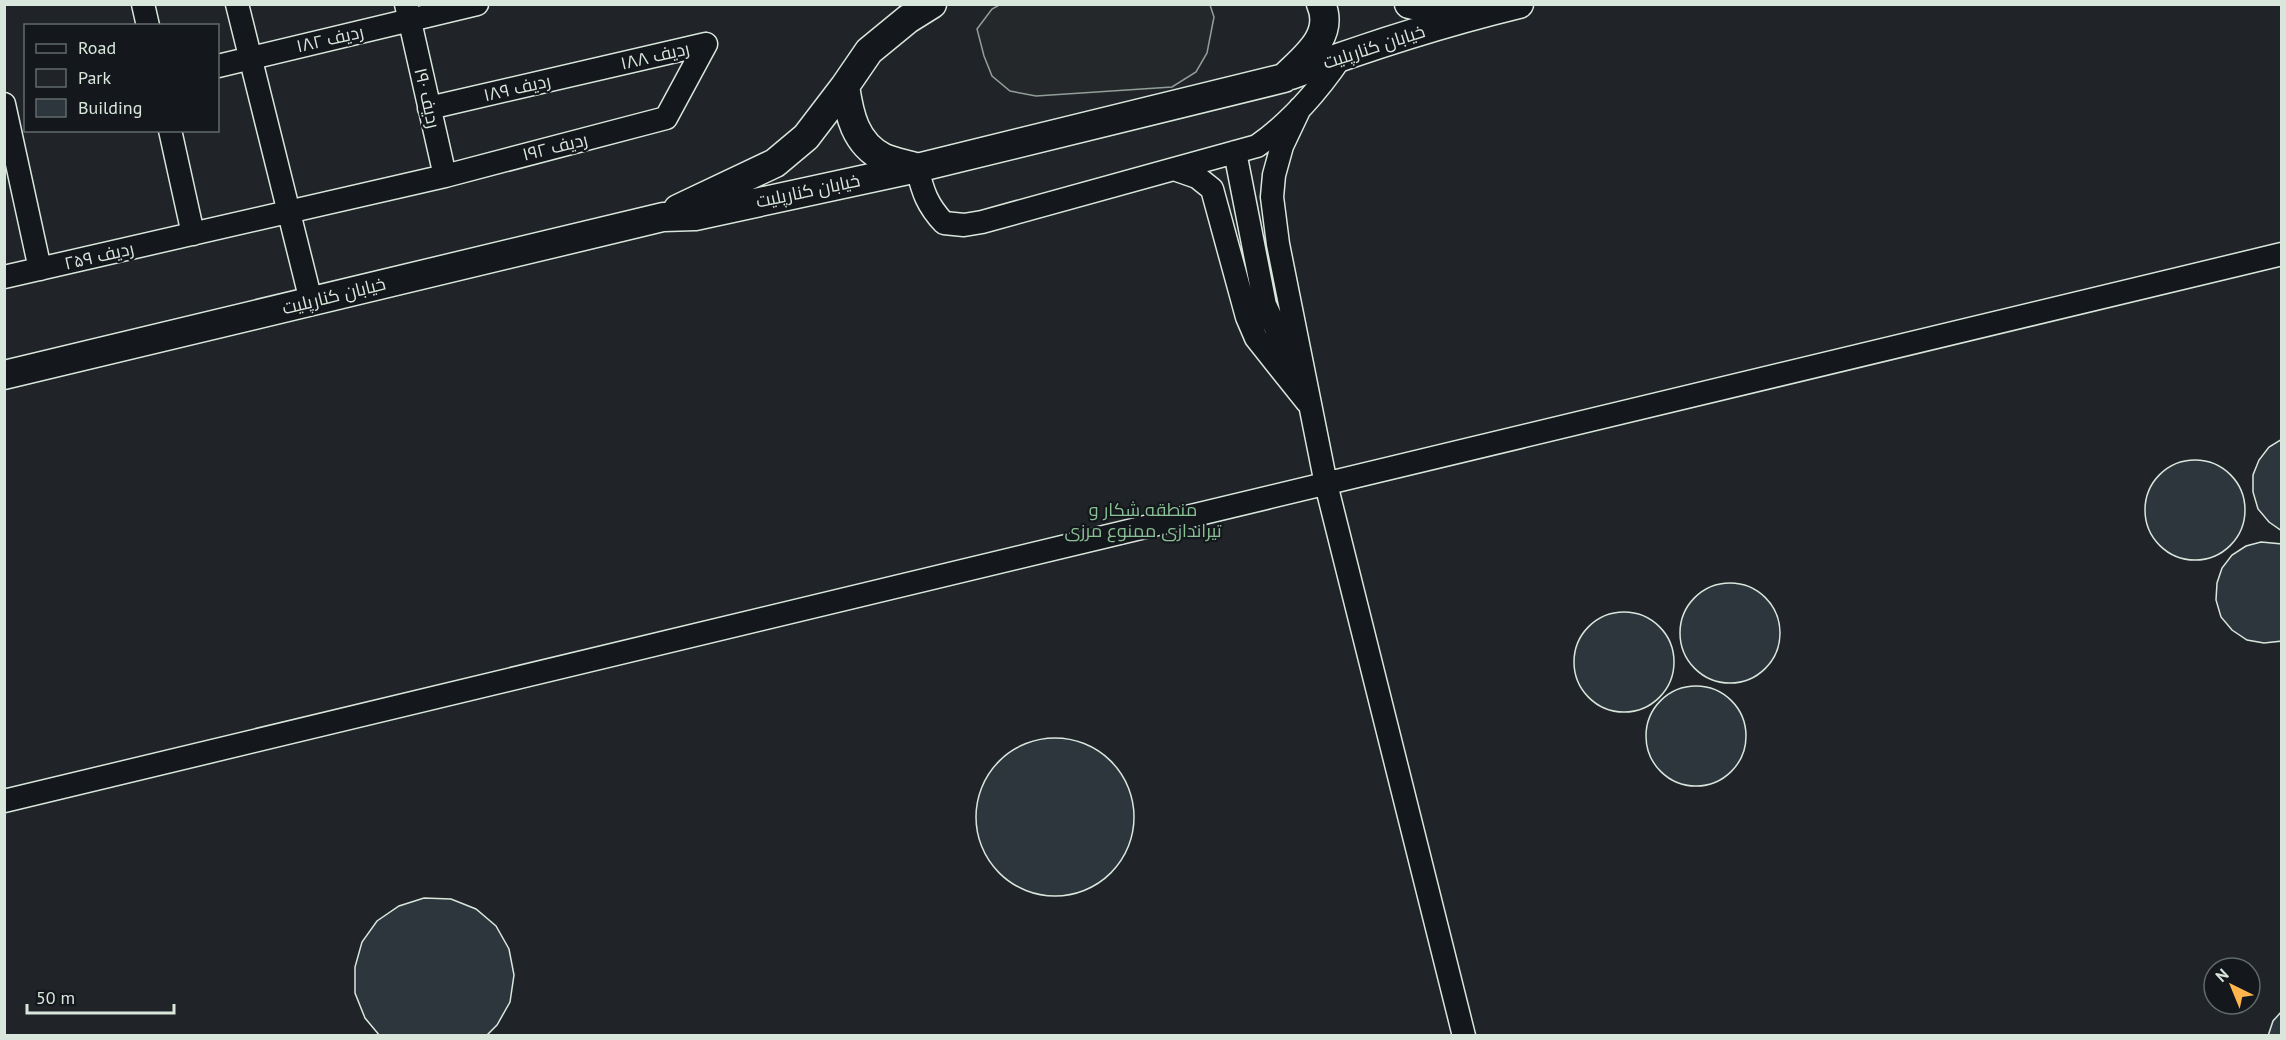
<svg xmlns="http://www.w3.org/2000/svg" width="2286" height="1040" font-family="'PT Sans',Cairo,sans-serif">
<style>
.green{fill:#202428;stroke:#939e99;stroke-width:1.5;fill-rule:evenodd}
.parking{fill:#24282b;stroke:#939e99;stroke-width:1.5}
.building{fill:#2c363c;stroke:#d8e6dc;stroke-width:1.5}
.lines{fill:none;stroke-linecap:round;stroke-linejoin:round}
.minor-casing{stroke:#d8e6dc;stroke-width:25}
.major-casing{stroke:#d8e6dc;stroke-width:31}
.minor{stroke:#14181c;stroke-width:22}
.major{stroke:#14181c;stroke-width:28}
.labels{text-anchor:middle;stroke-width:4.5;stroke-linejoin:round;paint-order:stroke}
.street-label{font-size:18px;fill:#d8e6dc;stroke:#14181c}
.park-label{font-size:18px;fill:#8ac095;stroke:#14181c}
</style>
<rect width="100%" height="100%" fill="#14181c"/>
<!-- green -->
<path class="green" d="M5,5H2281V1035H5ZM26,26H218V130H26ZM2214,968H2250V1004H2214Z"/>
<!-- parking -->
<path class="parking" d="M1001,4L1210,5L1214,17L1207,53L1196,72L1172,87L1036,96L1010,91L992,76L984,56L977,29L992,9Z"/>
<!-- building -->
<path class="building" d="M2282,439V531L2269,522L2258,509L2253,492V475L2259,460L2269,447Z
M2145 510a50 50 0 1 1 100 0a50 50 0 1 1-100 0Z
M2261,542L2282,544V641L2264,643L2247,640L2232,630L2221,617L2216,600L2217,583L2222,568L2232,555L2246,546Z
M1680 633a50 50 0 1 1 100 0a50 50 0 1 1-100 0Z
M1574 662a50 50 0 1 1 100 0a50 50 0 1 1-100 0Z
M1646 736a50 50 0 1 1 100 0a50 50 0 1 1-100 0Z
M976 817a79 79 0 1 1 158 0a79 79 0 1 1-158 0Z
M424,898L451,899L476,909L496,926L509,949L514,975L510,1002L497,1025L486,1036H380L365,1018L355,993V967L362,942L377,921L399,906Z
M2282,1011V1036H2268L2273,1021Z"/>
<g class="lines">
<defs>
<path id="minor" d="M143,4L148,26
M237,4L311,301
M406,4L445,176
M218,66L477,4
M4,104L40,269
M429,108L706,44
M1300,108L1282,146L1274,175L1272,197L1278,244L1326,484L1464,1036
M170,130L193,234
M1235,152L1265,305L1292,362
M917,168C923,192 927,205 944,223L964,225L982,222L1257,146C1291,122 1318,91 1341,57
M1174,169L1197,177L1212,189L1247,317L1256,338L1307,402
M4,277L445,176L666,118L706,44
M4,801L2282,254"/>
<path id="major" d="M1409,4L1463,17
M1291,75C1366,47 1441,23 1519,4
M915,167C905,164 893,162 884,158C855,144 849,114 845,86L869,51L908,19L932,4
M678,209L775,163L806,137L845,86
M4,375L663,217L695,216L917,168L1284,78C1304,58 1335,36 1321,4"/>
</defs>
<!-- minor casing -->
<use href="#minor" class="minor-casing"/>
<!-- major casing -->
<use href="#major" class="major-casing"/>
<!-- minor -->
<use href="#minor" class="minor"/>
<!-- major -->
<use href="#major" class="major"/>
</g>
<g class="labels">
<!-- street labels -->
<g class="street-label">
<text transform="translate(330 39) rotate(-13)" y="6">ردیف ۱۸۲</text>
<text transform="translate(1374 47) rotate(-18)" y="6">خیابان کنارپلیت</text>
<text transform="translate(655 56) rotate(-13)" y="6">ردیف ۱۸۸</text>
<text transform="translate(517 88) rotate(-13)" y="6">ردیف ۱۸۹</text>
<text transform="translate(427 98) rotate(77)" y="6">ردیف ۱۹۰</text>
<text transform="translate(555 147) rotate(-14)" y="6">ردیف ۱۹۲</text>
<text transform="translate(808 191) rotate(-12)" y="6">خیابان کنارپلیت</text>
<text transform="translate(99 256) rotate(-13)" y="6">ردیف ۲۵۹</text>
<text transform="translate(334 296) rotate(-14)" y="6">خیابان کنارپلیت</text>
</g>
<!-- park labels -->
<g class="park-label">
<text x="1143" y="516">منطقه شکار و<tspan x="1143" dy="21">تیراندازی ممنوع مرزی</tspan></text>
</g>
</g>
<!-- border -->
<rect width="2286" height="1040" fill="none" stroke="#d8e6dc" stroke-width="12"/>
<!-- legend -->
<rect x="24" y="24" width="195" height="108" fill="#14181c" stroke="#626a69" stroke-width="1.5"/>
<rect x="36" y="44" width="30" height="9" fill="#14181c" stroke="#626a69" stroke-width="1.5"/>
<text x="78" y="54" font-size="18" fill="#d8e6dc">Road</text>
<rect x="36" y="69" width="30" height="18" fill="#202428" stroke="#626a69" stroke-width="1.5"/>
<text x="78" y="84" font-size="18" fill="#d8e6dc">Park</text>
<rect x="36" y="99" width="30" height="18" fill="#2c363c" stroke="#626a69" stroke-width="1.5"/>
<text x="78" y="114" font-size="18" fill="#d8e6dc">Building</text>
<!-- north arrow -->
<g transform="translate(2232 986) rotate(317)"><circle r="28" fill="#14181c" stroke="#626a69" stroke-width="1.5"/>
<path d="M0-4.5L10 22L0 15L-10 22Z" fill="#ffb74d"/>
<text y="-9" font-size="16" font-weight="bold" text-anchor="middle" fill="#d8e6dc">N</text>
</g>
<!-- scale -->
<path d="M27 1004v9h147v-9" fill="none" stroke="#d8e6dc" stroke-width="3"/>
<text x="36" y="1004" font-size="18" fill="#d8e6dc" stroke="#14181c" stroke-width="4.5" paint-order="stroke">50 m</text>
</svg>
